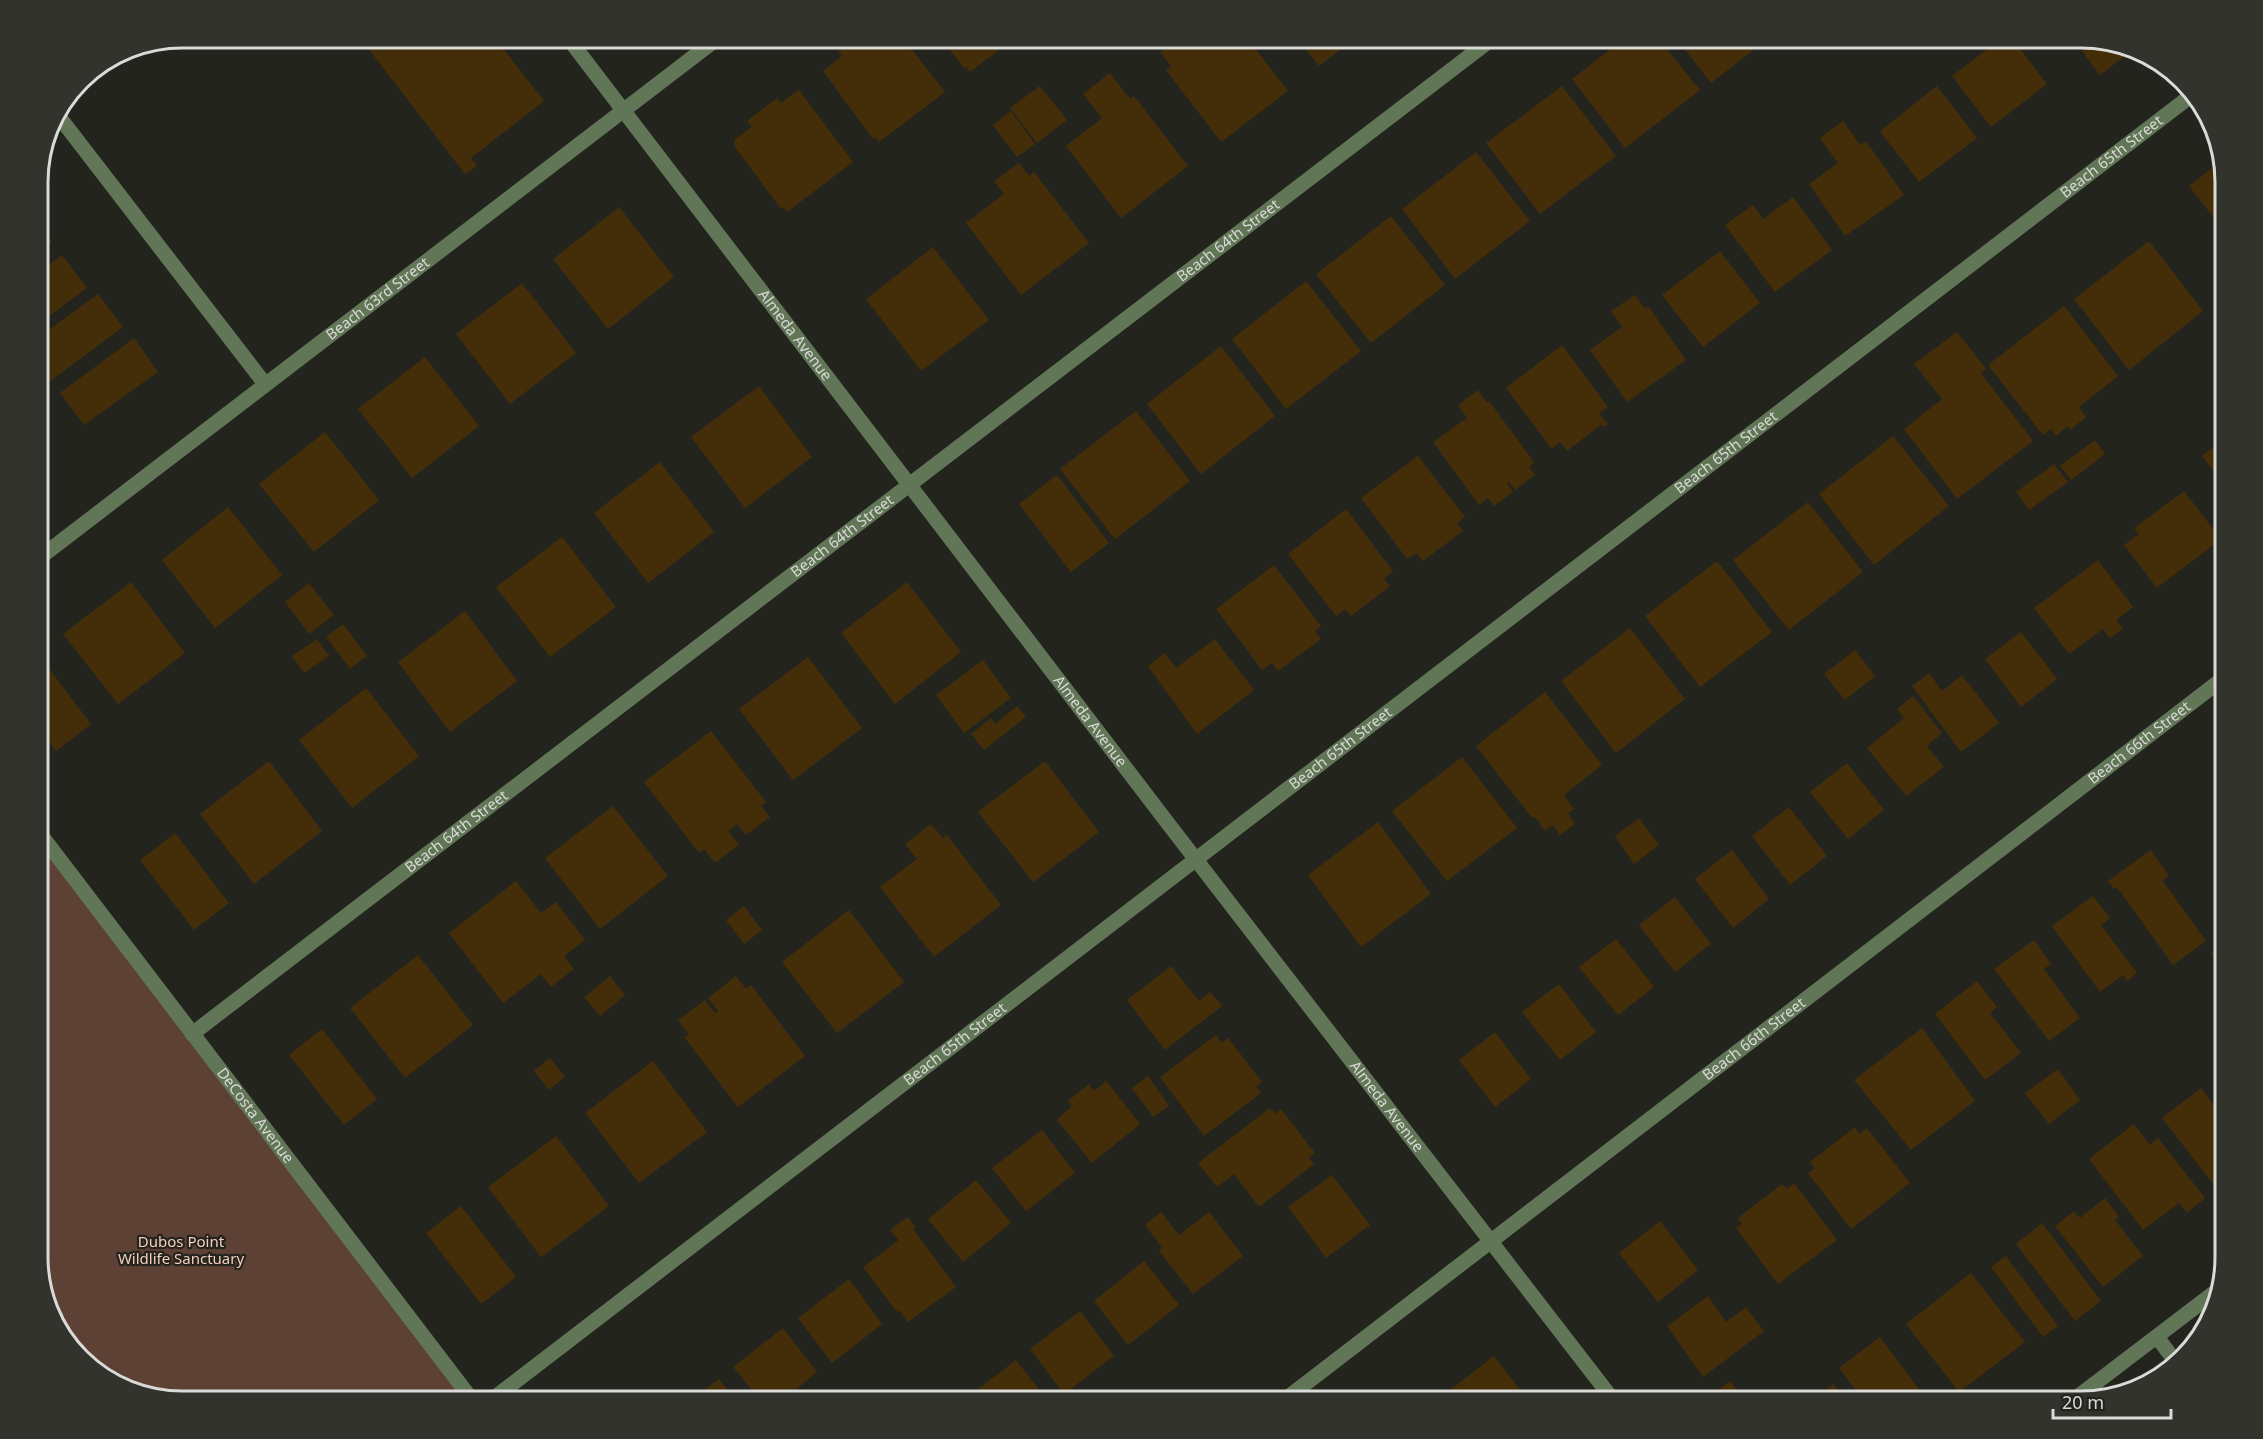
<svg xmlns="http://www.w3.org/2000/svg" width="2263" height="1439" font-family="'Noto Sans',sans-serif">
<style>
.green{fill:#5d4134}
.building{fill:#442e0a}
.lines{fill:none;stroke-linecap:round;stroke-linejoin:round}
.minor{stroke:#617656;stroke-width:15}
.labels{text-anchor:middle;stroke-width:4.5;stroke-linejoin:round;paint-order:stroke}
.street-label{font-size:15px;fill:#dadad7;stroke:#24241e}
.park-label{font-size:15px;fill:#f8cfbc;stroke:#24241e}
.rim{fill:none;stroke:#dadad7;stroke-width:3}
</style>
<rect width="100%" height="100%" fill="#24241e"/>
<!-- green -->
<path class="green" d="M38,831L473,1401H182L102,1377L57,1329L38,1266Z"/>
<!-- building -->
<path class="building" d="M360,38H495L544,101L471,158L477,166L465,174Z
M855,38H903L945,92L879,142L875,137L873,139L823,71L842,56L838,51Z
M941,38H1015L970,72L966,67L964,68Z
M1179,38H1192L1198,46L1208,38H1247L1288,91L1221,142L1166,70L1171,66L1160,52Z
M1297,38H1356L1319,66Z
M1625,38H1658L1700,90L1625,148L1572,79Z
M1676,38H1769L1711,83Z
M2002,38H2012L2047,84L1991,127L1952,76Z
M2072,38H2081L2130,52L2100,75Z
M1110,73L1130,99L1134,96L1188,166L1121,218L1066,146L1102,118L1083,94Z
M1040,86L1067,120L1037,143L1010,108Z
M1562,86L1616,156L1540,214L1486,143Z
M1937,86L1977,138L1919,182L1880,131Z
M799,90L853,162L787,212L783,207L781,209L735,147L734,140L752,127L747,121L777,98L781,103Z
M1011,111L1035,144L1017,157L993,125Z
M1843,121L1860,145L1866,141L1904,195L1845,236L1809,184L1838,163L1820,138Z
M1476,152L1530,221L1455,279L1402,209Z
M2220,162L2225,182V216L2217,222L2189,186Z
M1019,163L1029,176L1034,172L1089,243L1021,295L966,223L1004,194L994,181Z
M1793,197L1832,250L1775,292L1725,225L1753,205L1763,219Z
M619,207L674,277L608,329L553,259Z
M1391,216L1445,285L1371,343L1316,274Z
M38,223L52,242L38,252Z
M2225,234V251L2217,240Z
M2149,241L2203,311L2129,370L2074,299Z
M933,247L989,320L921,371L866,299Z
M1720,251L1760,303L1703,347L1662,295Z
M62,255L87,288L38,324V273Z
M1306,281L1361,351L1286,409L1232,339Z
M522,283L576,353L510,404L456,334Z
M98,294L123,327L49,382L38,367V338Z
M1635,295L1645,309L1648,306L1686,360L1627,402L1590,350L1622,327L1611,311Z
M2064,306L2118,376L2079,407L2086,417L2070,430L2068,426L2056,436L2051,429L2043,435L1988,365Z
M1957,332L1986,369L1981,373L2033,441L1957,499L1904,429L1942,399L1914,364Z
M134,338L158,372L84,425L60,393Z
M1562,345L1608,407L1599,413L1608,424L1604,427L1602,424L1567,451L1560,442L1552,449L1506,388Z
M1221,346L1275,416L1201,474L1147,404Z
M425,357L479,426L412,478L358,409Z
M759,386L812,457L745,508L691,437Z
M1478,390L1487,403L1489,401L1534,462L1529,467L1535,475L1515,490L1509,482L1507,484L1513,492L1494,506L1488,498L1479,505L1433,442L1467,418L1458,405Z
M1136,411L1190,481L1115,539L1060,469Z
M325,432L379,500L314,552L259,484Z
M1893,436L1949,506L1874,565L1819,494Z
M2225,438V486L2202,456Z
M2095,440L2105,454L2071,480L2060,466Z
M1418,456L1465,517L1457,523L1463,531L1423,561L1417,553L1407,559L1361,498Z
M660,462L714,532L648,583L594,513Z
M2054,464L2068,482L2029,510L2016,492Z
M1057,475L1109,543L1071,572L1019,504Z
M2184,491L2221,539L2157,588L2124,545L2139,534L2134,528Z
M1808,502L1863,572L1789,630L1733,560Z
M228,507L282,575L215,628L162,560Z
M1346,509L1393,571L1384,579L1390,586L1351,616L1345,609L1336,616L1288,554Z
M562,537L616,607L550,657L496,587Z
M2098,560L2133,607L2116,620L2123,629L2110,638L2103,629L2069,654L2034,608Z
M1717,561L1772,632L1700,687L1645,616Z
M1274,565L1321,626L1315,631L1321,639L1278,671L1272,663L1262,670L1216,609Z
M131,582L185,653L118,704L63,634Z
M907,582L961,652L895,704L841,633Z
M309,583L334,615L309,634L285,602Z
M465,611L517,681L450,732L398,662Z
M343,624L367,656L350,669L326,637Z
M1630,628L1685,699L1616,753L1561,681Z
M2021,632L2057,679L2021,707L1985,659Z
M317,639L329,656L304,673L292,656Z
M1215,639L1254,690L1197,734L1148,666L1165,653L1176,668Z
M1855,650L1875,676L1845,700L1824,674Z
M38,654L91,724L56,751L38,727Z
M808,657L862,728L793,780L739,709Z
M983,660L1011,698L964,733L936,695Z
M1929,673L1942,691L1962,675L1999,723L1961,752L1912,686Z
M366,688L419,756L352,808L299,740Z
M1545,692L1602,765L1564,795L1574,809L1568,813L1575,824L1560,835L1553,825L1545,831L1535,817L1532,818L1476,746Z
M1913,696L1942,733L1927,746L1944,767L1906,796L1867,748L1904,718L1897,709Z
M1017,706L1026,717L984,750L971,734L991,718L995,724Z
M711,731L766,802L761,806L770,817L746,835L737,824L728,831L739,845L715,863L704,849L699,853L644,782Z
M1462,757L1517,828L1447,881L1392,811Z
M269,761L322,831L254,884L200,814Z
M1045,761L1099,832L1033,882L978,812Z
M1847,763L1884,810L1848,839L1810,792Z
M613,806L668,876L600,929L545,858Z
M1789,807L1827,856L1790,885L1752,836Z
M1639,818L1659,845L1634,864L1615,836Z
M1378,822L1431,894L1361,947L1308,875Z
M931,824L943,838L947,835L1001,905L934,957L880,887L917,859L905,844Z
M175,833L229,903L194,930L140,860Z
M1732,850L1769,899L1733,928L1695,879Z
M2151,850L2169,876L2162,880L2206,941L2173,965L2117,887L2114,889L2108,881Z
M516,881L541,913L556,902L585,940L564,956L574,969L551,987L541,974L503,1003L449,933Z
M2093,896L2110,918L2101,925L2137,973L2127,981L2123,975L2100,992L2052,926Z
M1675,897L1711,944L1675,972L1639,925Z
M744,906L762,930L744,944L726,920Z
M849,910L904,982L837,1033L782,962Z
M1616,939L1654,987L1618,1015L1579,967Z
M2034,940L2051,964L2044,969L2080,1018L2049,1041L1994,969Z
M2225,944V974L2211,954Z
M418,955L473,1025L405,1078L350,1008Z
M1171,966L1199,1001L1210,992L1222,1006L1165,1050L1127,1000Z
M610,976L625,995L600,1016L584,997Z
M736,976L746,989L751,985L805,1056L738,1107L684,1037L689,1034L678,1020L705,1000L715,1013L718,1011L708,998Z
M1977,981L1997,1007L1990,1013L2021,1053L1985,1080L1935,1014Z
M1559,984L1596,1032L1560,1060L1522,1012Z
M1922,1028L1975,1101L1911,1150L1854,1080Z
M322,1029L377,1099L344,1125L289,1055Z
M1495,1032L1531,1079L1495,1107L1459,1060Z
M1216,1035L1222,1043L1228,1038L1262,1082L1256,1087L1261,1093L1204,1136L1160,1077Z
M550,1058L565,1077L549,1090L534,1071Z
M653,1061L707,1132L639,1183L585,1113Z
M2058,1069L2080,1100L2049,1124L2025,1093Z
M1148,1076L1169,1106L1153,1117L1132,1088Z
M2225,1078V1092L2219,1084Z
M1106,1081L1140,1124L1092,1163L1057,1120L1072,1106L1068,1101L1089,1084L1094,1091Z
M2201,1088L2225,1120V1191L2221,1194L2162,1118Z
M1270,1108L1275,1114L1281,1109L1315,1153L1309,1158L1314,1164L1259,1207L1234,1174L1217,1187L1198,1163Z
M2134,1124L2150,1145L2158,1138L2205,1198L2187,1213L2179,1203L2143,1230L2089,1159Z
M1855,1127L1859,1134L1867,1128L1910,1183L1851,1229L1808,1173L1815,1168L1810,1162Z
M1042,1130L1075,1173L1026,1211L992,1168Z
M556,1136L609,1206L541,1257L488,1187Z
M1332,1175L1370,1225L1326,1258L1288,1207Z
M976,1180L1011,1223L963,1262L928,1219Z
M1794,1183L1837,1240L1778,1284L1736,1228L1742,1224L1738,1218L1761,1200L1782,1184L1787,1189Z
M2105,1198L2119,1217L2115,1220L2143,1256L2103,1287L2055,1226L2074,1211L2080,1218Z
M461,1206L516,1277L481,1304L426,1233Z
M1161,1212L1179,1235L1209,1212L1243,1256L1193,1294L1159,1251L1162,1248L1145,1225Z
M908,1217L916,1228L913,1229L956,1287L908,1322L899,1310L897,1312L863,1267L899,1240L890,1230Z
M1660,1221L1698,1270L1658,1302L1619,1253Z
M2042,1223L2101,1301L2075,1321L2016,1244Z
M2006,1256L2058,1326L2043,1337L1991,1267Z
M1144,1261L1179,1305L1128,1345L1094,1301Z
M1971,1273L2025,1342L1959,1392L1906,1324Z
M849,1279L882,1324L832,1363L798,1318Z
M1708,1296L1726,1322L1746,1307L1764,1331L1703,1377L1667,1326Z
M1080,1311L1114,1356L1064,1394L1030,1349Z
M783,1328L817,1372L782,1401H761L733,1367Z
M1880,1337L1928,1401H1864L1839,1368Z
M1494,1356L1529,1401H1435L1458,1384Z
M1016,1360L1048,1401H966L964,1400Z
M719,1379L736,1401H690L694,1398Z
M1730,1381L1745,1401H1703Z
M1833,1384L1848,1401H1811Z"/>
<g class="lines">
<!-- minor -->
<g class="minor">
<path id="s1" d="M568,38L1170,826L1614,1401"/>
<path d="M57,114L265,384"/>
<path id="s2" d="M38,559L718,38"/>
<path id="s3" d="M38,831L473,1401"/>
<path id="s4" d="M192,1034L1493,38"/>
<path d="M2157,1337L2175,1361"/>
<path id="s5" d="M490,1401L2192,95"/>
<path id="s6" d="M1283,1401L2225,677"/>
<path d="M2072,1401L2215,1292"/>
</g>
</g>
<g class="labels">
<!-- street labels -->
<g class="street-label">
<text dy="5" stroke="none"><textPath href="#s5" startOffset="2044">Beach 65th Street</textPath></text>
<text dy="5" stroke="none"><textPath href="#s4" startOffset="1305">Beach 64th Street</textPath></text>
<text dy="5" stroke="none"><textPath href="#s2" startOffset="428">Beach 63rd Street</textPath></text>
<text dy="5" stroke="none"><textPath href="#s1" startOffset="374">Almeda Avenue</textPath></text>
<text dy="5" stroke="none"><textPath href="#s5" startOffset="1558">Beach 65th Street</textPath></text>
<text dy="5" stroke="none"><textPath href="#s4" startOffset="819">Beach 64th Street</textPath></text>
<text dy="5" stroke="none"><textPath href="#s1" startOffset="860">Almeda Avenue</textPath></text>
<text dy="5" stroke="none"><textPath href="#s6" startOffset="1080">Beach 66th Street</textPath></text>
<text dy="5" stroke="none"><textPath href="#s5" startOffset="1072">Beach 65th Street</textPath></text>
<text dy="5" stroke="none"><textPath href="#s4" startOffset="333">Beach 64th Street</textPath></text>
<text dy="5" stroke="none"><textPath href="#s6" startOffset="594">Beach 66th Street</textPath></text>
<text dy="5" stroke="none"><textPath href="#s5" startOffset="586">Beach 65th Street</textPath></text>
<text dy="5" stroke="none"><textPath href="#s1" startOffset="1346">Almeda Avenue</textPath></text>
<text dy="5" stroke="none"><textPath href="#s3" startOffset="358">DeCosta Avenue</textPath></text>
</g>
<!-- park labels -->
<g class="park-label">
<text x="181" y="1247">Dubos Point<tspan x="181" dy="17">Wildlife Sanctuary</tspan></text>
</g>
</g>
<!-- crop -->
<path d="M0 0H2263V1439H0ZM182 48H2081A134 134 0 0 1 2215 182V1257A134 134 0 0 1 2081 1391H182A134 134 0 0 1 48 1257V182A134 134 0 0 1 182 48Z" fill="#33332d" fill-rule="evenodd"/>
<path class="rim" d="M182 48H2081A134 134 0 0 1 2215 182V1257A134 134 0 0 1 2081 1391H182A134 134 0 0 1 48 1257V182A134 134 0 0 1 182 48Z"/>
<!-- scale -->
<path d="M2053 1409v9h118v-9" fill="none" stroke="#dadad7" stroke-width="3"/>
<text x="2062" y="1409" font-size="18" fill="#dadad7" stroke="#24241e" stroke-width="4.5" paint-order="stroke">20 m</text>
</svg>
